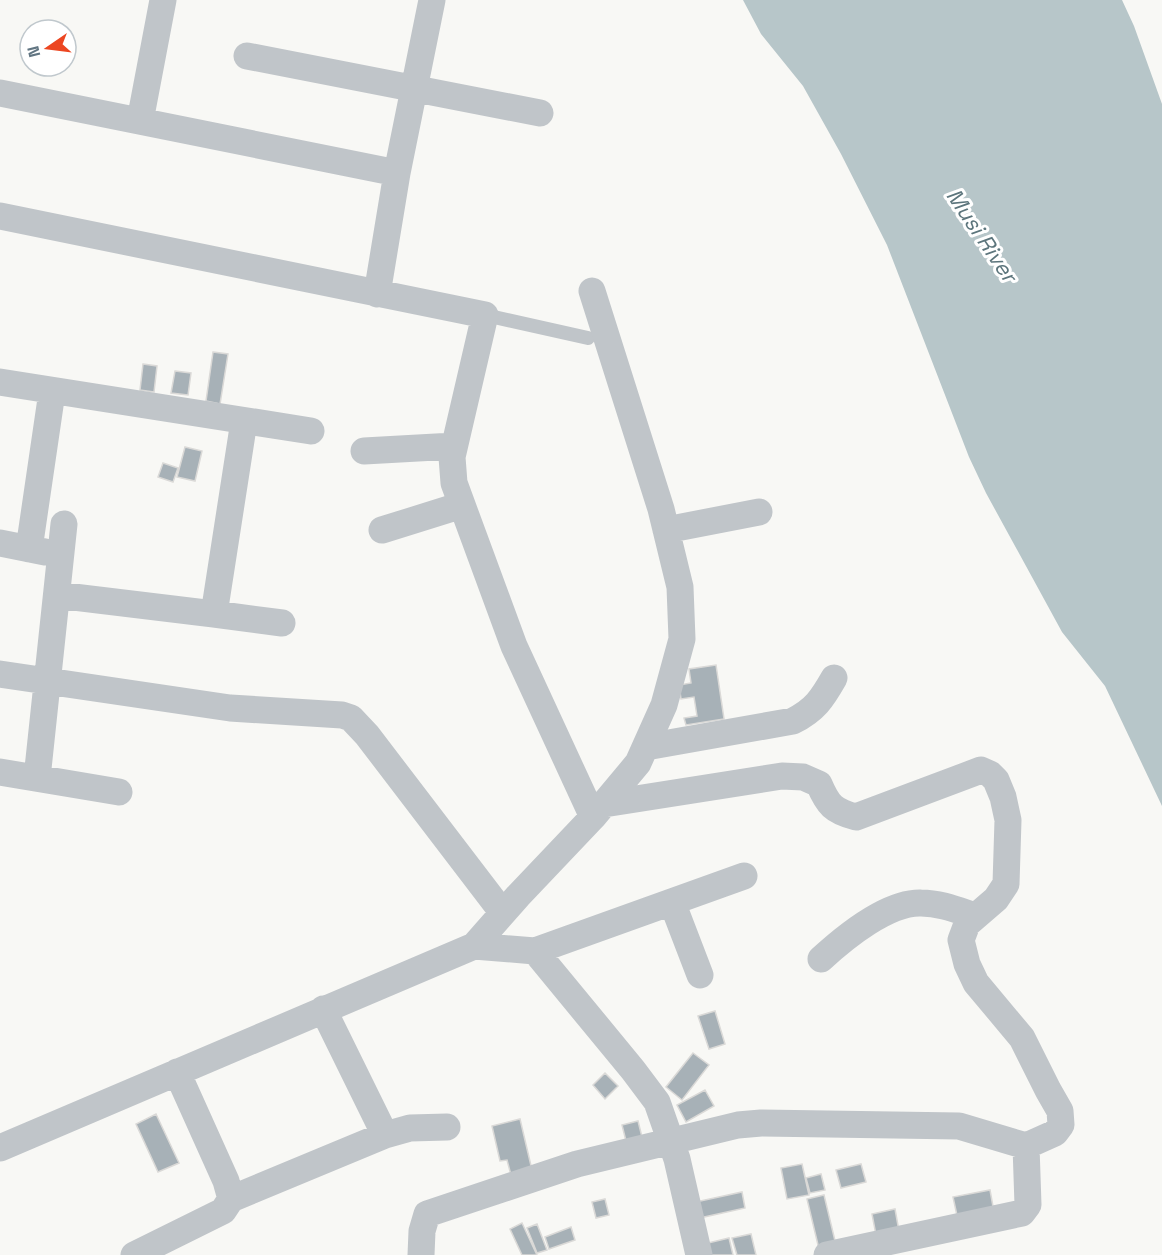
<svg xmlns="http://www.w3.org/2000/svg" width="1162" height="1255" font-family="'Space Grotesk',sans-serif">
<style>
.water{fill:#b7c6c9}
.building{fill:#a7b1b7;stroke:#dad9d7;stroke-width:1.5}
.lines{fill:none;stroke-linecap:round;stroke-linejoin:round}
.service{stroke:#c0c5c9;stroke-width:14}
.minor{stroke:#c0c5c9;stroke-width:27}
.labels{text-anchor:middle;stroke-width:6;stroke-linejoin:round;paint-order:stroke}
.water-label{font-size:22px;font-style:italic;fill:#5c757c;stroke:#fff}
</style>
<rect width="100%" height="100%" fill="#f8f8f5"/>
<!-- water -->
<path class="water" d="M743,0H1122L1134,26L1162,104V806L1105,686L1062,632L986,493L969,457L887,245L841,154L803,86L761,34Z"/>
<!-- building -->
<path class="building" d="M213,352L228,354L220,404L206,401Z
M143,364L157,366L154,392L140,390Z
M175,371L191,373L188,395L171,393Z
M185,447L202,451L195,481L177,477Z
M163,463L178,468L173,482L158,477Z
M716,665L724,719L686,725L684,718L697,716L694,697L681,699L679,685L691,683L689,669Z
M715,1011L725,1044L709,1049L698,1016Z
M693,1053L709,1065L682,1100L666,1087Z
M605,1073L618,1086L605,1099L593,1085Z
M705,1090L714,1106L686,1122L677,1105Z
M156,1114L179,1163L158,1172L136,1124Z
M520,1119L532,1170L511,1175L507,1160L500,1161L492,1126Z
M638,1121L642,1137L626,1141L622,1125Z
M802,1164L809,1195L787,1199L781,1168Z
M861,1164L866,1182L841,1188L836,1170Z
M821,1174L825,1190L810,1193L806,1178Z
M990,1190L994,1212L958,1220L953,1197Z
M742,1192L745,1208L695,1219L691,1203Z
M824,1195L836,1245L819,1249L807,1199Z
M605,1199L609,1215L596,1218L592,1202Z
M895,1209L899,1231L876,1235L872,1214Z
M522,1223L537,1255H522L510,1229Z
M537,1224L547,1250L537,1253L527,1228Z
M571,1227L575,1240L549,1249L545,1237Z
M751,1234L756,1255H737L732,1238Z
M729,1238L733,1255H711L708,1243Z"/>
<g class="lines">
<!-- service -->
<path class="service" d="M485,315L588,338"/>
<!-- minor -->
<path class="minor" d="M247,56L540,113
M0,93L397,173
M140,121L163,0
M0,216L485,315L452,457L454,483L514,646L593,817
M377,294L397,173L432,0
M0,382L311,431
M244,421L214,614L282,623
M364,451L454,446
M382,530L462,505
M666,530L759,512
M0,543L45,552
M29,549L52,392
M57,595L214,614
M0,674L230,708L342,715L351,718L367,735L503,913
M646,747L793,721C815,710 822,699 834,678
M0,772L119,792
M37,778L64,524
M672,902L700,975
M474,946L535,951L633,1070L657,1102L677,1159L699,1255
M535,951L744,876
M821,959C845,937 888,902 921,903C940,903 957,910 975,916
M323,1009L385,1135
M0,1148L474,946L518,896L593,817L638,763L664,705L682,639L680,587L661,509L592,291
M231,1199L385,1135L410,1128L447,1127
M134,1255L223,1211L231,1199L226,1181L177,1072
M421,1255L422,1231L427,1214L577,1164L738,1125L761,1123L959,1126L1026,1146L1055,1133L1061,1125L1060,1111L1048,1090L1022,1038L976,983L967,964L961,940L967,924L996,899L1006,884L1008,820L1003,797L996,780L990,774L981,770L856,817C833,811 828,805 819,784L803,777L782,776L604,804
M827,1255L1022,1213L1028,1205L1026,1146"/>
</g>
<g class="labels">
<!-- water labels -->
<g class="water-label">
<text transform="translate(982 235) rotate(56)" y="8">Musi River</text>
</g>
</g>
<!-- north arrow -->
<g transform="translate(48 48) rotate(256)"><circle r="28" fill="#ffffff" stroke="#c0c8cd" stroke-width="1.5"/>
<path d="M0-4.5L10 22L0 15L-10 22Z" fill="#ec4621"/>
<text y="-9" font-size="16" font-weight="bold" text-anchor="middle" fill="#617582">N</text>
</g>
</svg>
